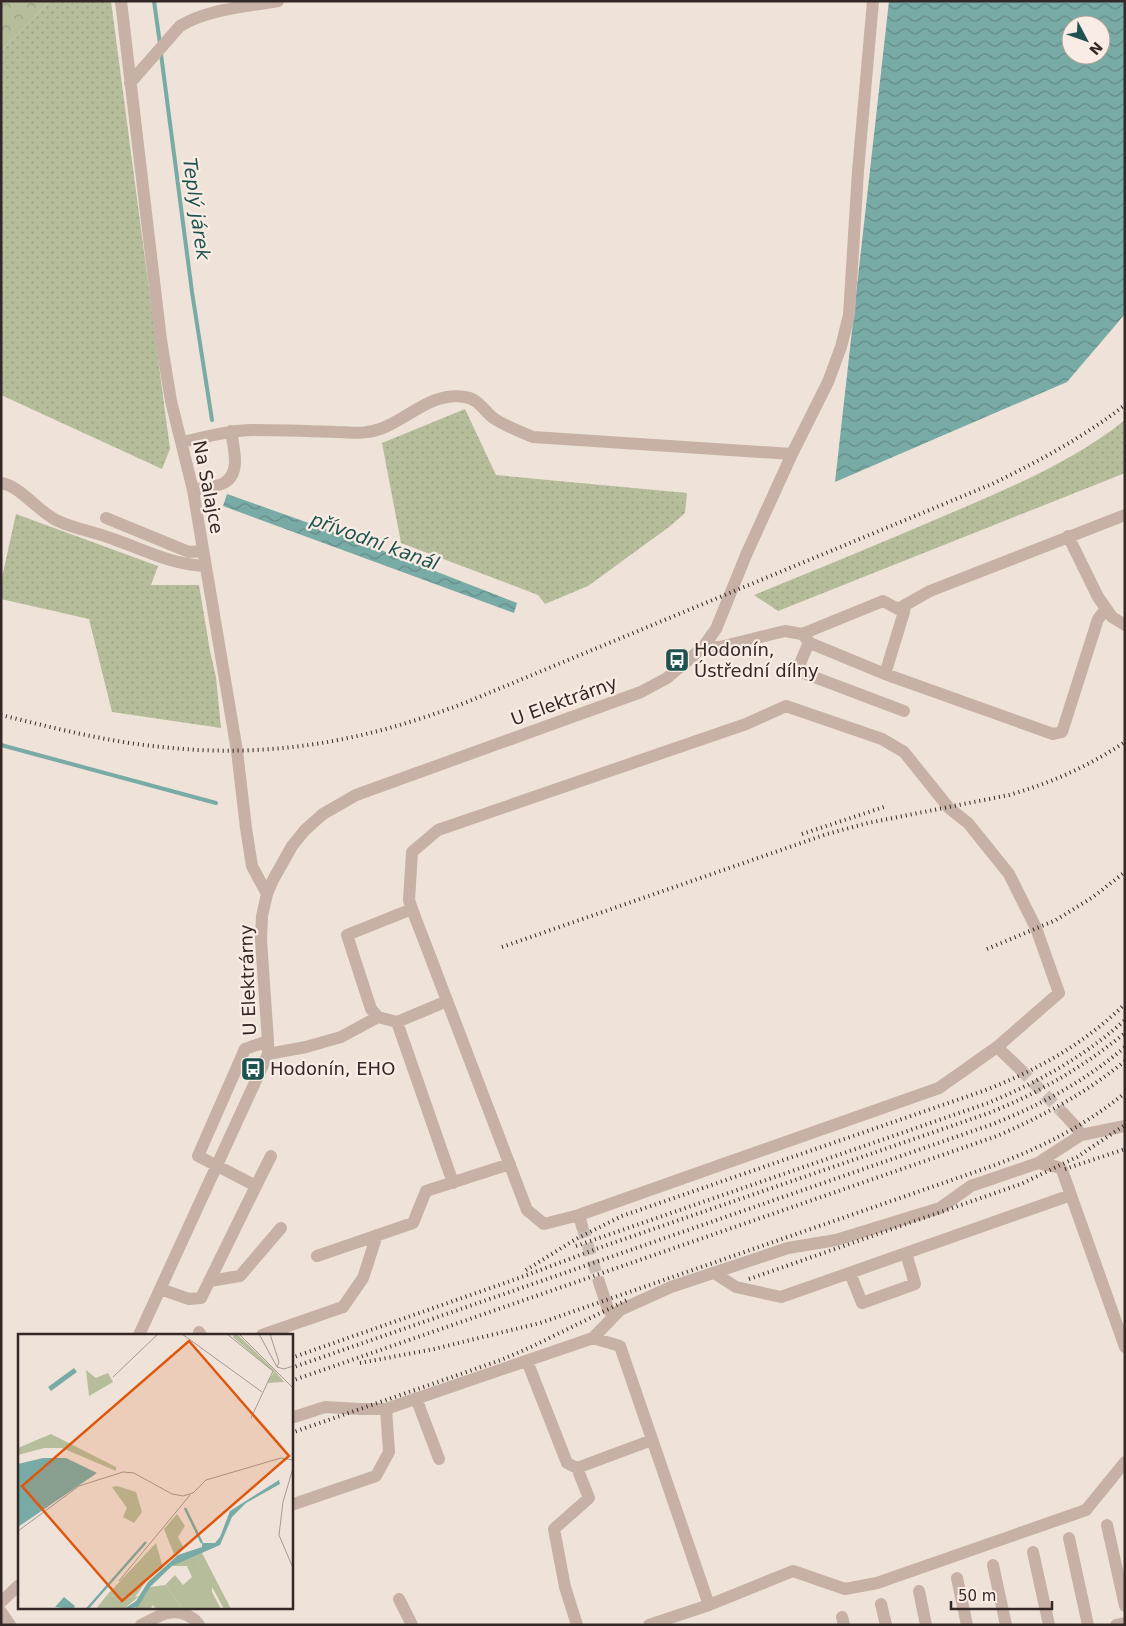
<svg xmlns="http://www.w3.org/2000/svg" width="1126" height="1626" font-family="'DejaVu Sans',sans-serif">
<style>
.grass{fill:url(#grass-dots)}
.forest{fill:url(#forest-crowns)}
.water{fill:url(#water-waves);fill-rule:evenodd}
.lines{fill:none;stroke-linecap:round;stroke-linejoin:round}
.stream{stroke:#79aba6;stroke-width:4}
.minor-tunnel{stroke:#c9bdb5;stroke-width:12;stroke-dasharray:12 6;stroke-linecap:butt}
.minor{stroke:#c7b0a5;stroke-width:12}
.rail{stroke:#332826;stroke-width:4;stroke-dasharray:1 4;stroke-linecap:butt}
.labels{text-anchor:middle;stroke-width:4.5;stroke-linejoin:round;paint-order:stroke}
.street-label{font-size:18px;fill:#332826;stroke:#f8ece4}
.poi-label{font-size:18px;fill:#332826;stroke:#f8ece4;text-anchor:start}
.water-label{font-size:19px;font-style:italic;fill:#1e524e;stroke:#f8ece4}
.inset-river{fill:none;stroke:#79aba6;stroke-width:2.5}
.inset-road{fill:none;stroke:#a49891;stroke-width:1}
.view{fill:#df570d;fill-opacity:0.15;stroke:#df570d;stroke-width:2.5}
.inset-edge{fill:none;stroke:#332826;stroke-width:2.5}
</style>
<defs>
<pattern id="grass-dots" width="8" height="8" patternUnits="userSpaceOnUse" patternTransform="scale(1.25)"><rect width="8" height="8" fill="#b6bd9a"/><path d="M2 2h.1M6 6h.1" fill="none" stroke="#9da285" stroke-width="1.8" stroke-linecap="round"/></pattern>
<pattern id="forest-crowns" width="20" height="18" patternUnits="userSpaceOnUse" patternTransform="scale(1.25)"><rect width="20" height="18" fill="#b6bd9a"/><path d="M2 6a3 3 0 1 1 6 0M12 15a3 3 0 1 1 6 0" fill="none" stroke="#9da285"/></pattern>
<pattern id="water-waves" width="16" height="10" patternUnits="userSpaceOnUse" patternTransform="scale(1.25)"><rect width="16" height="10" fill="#79aba6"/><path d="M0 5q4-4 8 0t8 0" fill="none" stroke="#648b87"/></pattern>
</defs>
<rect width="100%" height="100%" fill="#efe2d9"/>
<!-- grass -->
<path class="grass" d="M50,1H111L170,449L162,469L1,395V51Z
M465,409L496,475L687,493L685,513L669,527L588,586L545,604L538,595L401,543L382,443Z
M1125,420V473L778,611L754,595C818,569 881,543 944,516C1007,489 1071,463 1125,420Z
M16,514L158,566L151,585H199L210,651L216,677L221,728L112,712L89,619L1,599V582Z"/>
<!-- forest -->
<path class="forest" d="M1,1H50L1,51Z"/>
<!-- water -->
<path class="water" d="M889,1H1125V314L1067,382L835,482ZM1071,25H1101V55H1071Z
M227,494L337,533L517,603L514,613L223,506Z"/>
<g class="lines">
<!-- stream -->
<path class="stream" d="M154,1L160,44
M161,54L192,292L212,420
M1,745L216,803"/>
<!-- minor-tunnel -->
<path class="minor-tunnel" d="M1020,1069L1064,1114
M582,1226L599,1282"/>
<!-- minor -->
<path class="minor" d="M121,1L161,340L171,401L193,490L237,751L246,828L252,866L267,894
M130,83L180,26C208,9 245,7 278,1
M182,442C206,437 229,430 253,430C281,430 309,431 337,432C347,432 358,434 367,432C402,428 427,390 465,397C478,399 483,409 492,417C504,426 519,431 533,437L792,454
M1,483C21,486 38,512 58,521C75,529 95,532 113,539C145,550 170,564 205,566
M193,490C203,488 216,487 224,483C242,473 233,447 231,431
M106,518L189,552L203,551
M1068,536L1098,597L1112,617L1125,625
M905,605L904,612L885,674L1053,734L1062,732L1098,619L1106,609
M804,636L810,643L885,674
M809,642L799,666L806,674L904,711
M703,647H720L785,631L802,634L883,601L898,609L930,591L1125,515
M447,1001L397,1022L453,1183
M397,1022L378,1017L371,1009L347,935L412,909
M268,1054L306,1047L341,1037L378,1017
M1064,1114L1077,1128L1081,1135
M1038,1163L1081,1135L1125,1126
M256,1186L271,1156
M579,1215L544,1224L527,1210L412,909L409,900L412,852L438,830L746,724L786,706L882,739L904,752L949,808L968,823L1009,874L1036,928L1059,993L997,1047L1020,1069
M582,1226L579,1215L939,1088L997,1047
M317,1256L413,1223L426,1191L510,1164
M714,1273L736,1287L781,1297L1071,1195
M850,1273L862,1303L915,1284L906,1253
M209,1281L240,1276L281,1228
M599,1282L608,1309L614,1316
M160,1289L189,1299L201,1298L256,1186L198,1156L245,1049L268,1041
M199,1332L201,1335
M139,1335L268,1054V1041L261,940L262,916L267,894L273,880L292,846L305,830L323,814L356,795L641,692L667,678L686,662L703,647L716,629L746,555L792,454L828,382L841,347L849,315L858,171L873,1
M262,1335L343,1307L363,1278L377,1235
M593,1338L620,1346L709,1605L793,1571L845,1589L877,1583L1086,1510L1125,1462
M527,1361L567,1463L577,1468L652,1440
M416,1398L439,1459
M291,1418L325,1407L360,1409H386L593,1338L620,1310L671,1287L788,1248L836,1240L940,1208L971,1186L1038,1163L1058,1167L1062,1170L1125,1347
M291,1505L376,1476L389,1452L386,1409
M1107,1525L1125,1606
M1069,1538L1088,1625
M1033,1552L1049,1625
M993,1565L1006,1625
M957,1578L967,1625
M919,1591L926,1625
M399,1599L412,1625
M1,1602L19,1585
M881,1604L886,1625
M1,1612L10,1625
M842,1617L844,1625
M141,1625C157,1618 169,1607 187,1615C192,1618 196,1619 199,1625
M577,1625L565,1587L554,1529L589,1498L577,1468
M649,1625L709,1605
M1116,1625L1125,1623"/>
<!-- rail -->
<path class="rail" d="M1,715C54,728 108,742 162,747C271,759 366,741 467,702L992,484C1039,461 1084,437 1125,405
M802,834L887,806
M502,947L827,834L868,823L1009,795C1051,783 1089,766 1125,742
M987,949L1056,920L1093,897L1125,872
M1065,1169L1125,1149
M576,1246L988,1103C1038,1082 1084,1057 1125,1020
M526,1270L576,1239L622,1216L983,1091C1036,1071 1084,1044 1125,1004
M749,1279L1021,1184L1077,1157L1125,1125
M291,1358L519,1278L607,1245L989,1113C1039,1093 1083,1067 1125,1033
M360,1363L434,1349L540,1323L995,1165C1044,1146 1083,1127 1125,1093
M291,1368L993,1124C1041,1105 1085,1081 1125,1047
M291,1381L997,1136C1043,1116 1086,1093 1125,1061
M291,1433L501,1360L531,1347L627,1300"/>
</g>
<!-- icons -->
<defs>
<symbol id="bus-square" viewBox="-11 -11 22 22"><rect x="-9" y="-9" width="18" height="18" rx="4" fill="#1e524e" stroke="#f8ece4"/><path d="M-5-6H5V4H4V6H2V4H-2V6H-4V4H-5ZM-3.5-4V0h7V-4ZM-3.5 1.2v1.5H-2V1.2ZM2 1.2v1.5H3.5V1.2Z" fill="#fff"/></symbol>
</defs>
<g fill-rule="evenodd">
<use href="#bus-square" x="663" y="646" width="28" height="28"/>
<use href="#bus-square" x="239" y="1055" width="28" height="28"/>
</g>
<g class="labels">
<!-- street labels -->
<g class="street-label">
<text transform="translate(208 487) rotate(79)" y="6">Na Salajce</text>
<text transform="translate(564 701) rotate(-20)" y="6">U Elektrárny</text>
<text transform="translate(248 980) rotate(-92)" y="6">U Elektrárny</text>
</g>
<!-- poi labels -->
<g class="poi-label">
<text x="694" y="656">Hodonín,<tspan x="694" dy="21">Ústřední dílny</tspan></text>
<text x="270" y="1075">Hodonín, EHO</text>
</g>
<!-- water labels -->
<g class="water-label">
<text transform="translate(197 209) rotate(82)" y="7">Teplý járek</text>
<text transform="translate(375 541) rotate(20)" y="7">přívodní kanál</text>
</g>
</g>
<!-- overview -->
<g transform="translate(18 1334)">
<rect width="275" height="275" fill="#efe2d9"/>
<path d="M216,0L220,1L257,37L266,48L249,49L256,38L215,3ZM33,100L98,133V137L44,114H26L0,121V114ZM99,152L118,158L124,178L116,189L105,183L109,174L94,153ZM159,180L167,192L160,203L166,214L156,220L146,195ZM138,209L145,234L129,246L117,263L89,261ZM179,226L189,239L194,250V258L203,275H165L147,251L157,241L165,251L174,243L169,232Z" fill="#b6bd9a"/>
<path d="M68,36L78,44L90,39L95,48L71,62ZM183,217L213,275H206L180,227L169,232H154ZM147,251L165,275H138L135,271L132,275H117L132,253ZM89,261L117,263L121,262L106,275H78Z" fill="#b6bd9a"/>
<path d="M56,34L59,38L33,57L30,53ZM25,124H48L79,139L0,193V130ZM261,146L262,150L228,169L214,183L202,211L154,232L132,253L120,273L106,275L118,267L130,248L160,221L184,213V209H197L202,203L212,177ZM46,263L57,272L55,275L37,273Z" fill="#79aba6"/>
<path class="inset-river" d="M167,174L184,209M69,275L128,208"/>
<path class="inset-road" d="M164,0L244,58M209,0L255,37L233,84M221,0L275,54M241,0L259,33L266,35L275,32M252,0L261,28L259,33M95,43L140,0M275,134L265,168L261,201L275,234M0,197L61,152L105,138L116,139L154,160L165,162L175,159L188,146L263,124L275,126M101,247L172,161"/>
<path class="view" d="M171,7L271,122L104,267L4,152Z"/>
<rect width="275" height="275" class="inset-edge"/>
</g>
<!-- border -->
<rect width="1126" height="1626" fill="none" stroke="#332826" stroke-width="5"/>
<!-- north arrow -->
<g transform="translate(1086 40) rotate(131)"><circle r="24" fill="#f8ece4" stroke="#a99e98"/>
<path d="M0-4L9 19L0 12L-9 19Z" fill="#1e524e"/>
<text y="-8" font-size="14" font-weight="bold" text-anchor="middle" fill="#332826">N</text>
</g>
<!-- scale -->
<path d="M951 1601v8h101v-8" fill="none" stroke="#332826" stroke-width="2.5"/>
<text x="958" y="1601" font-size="15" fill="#332826" stroke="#f8ece4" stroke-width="4" paint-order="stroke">50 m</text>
</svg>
